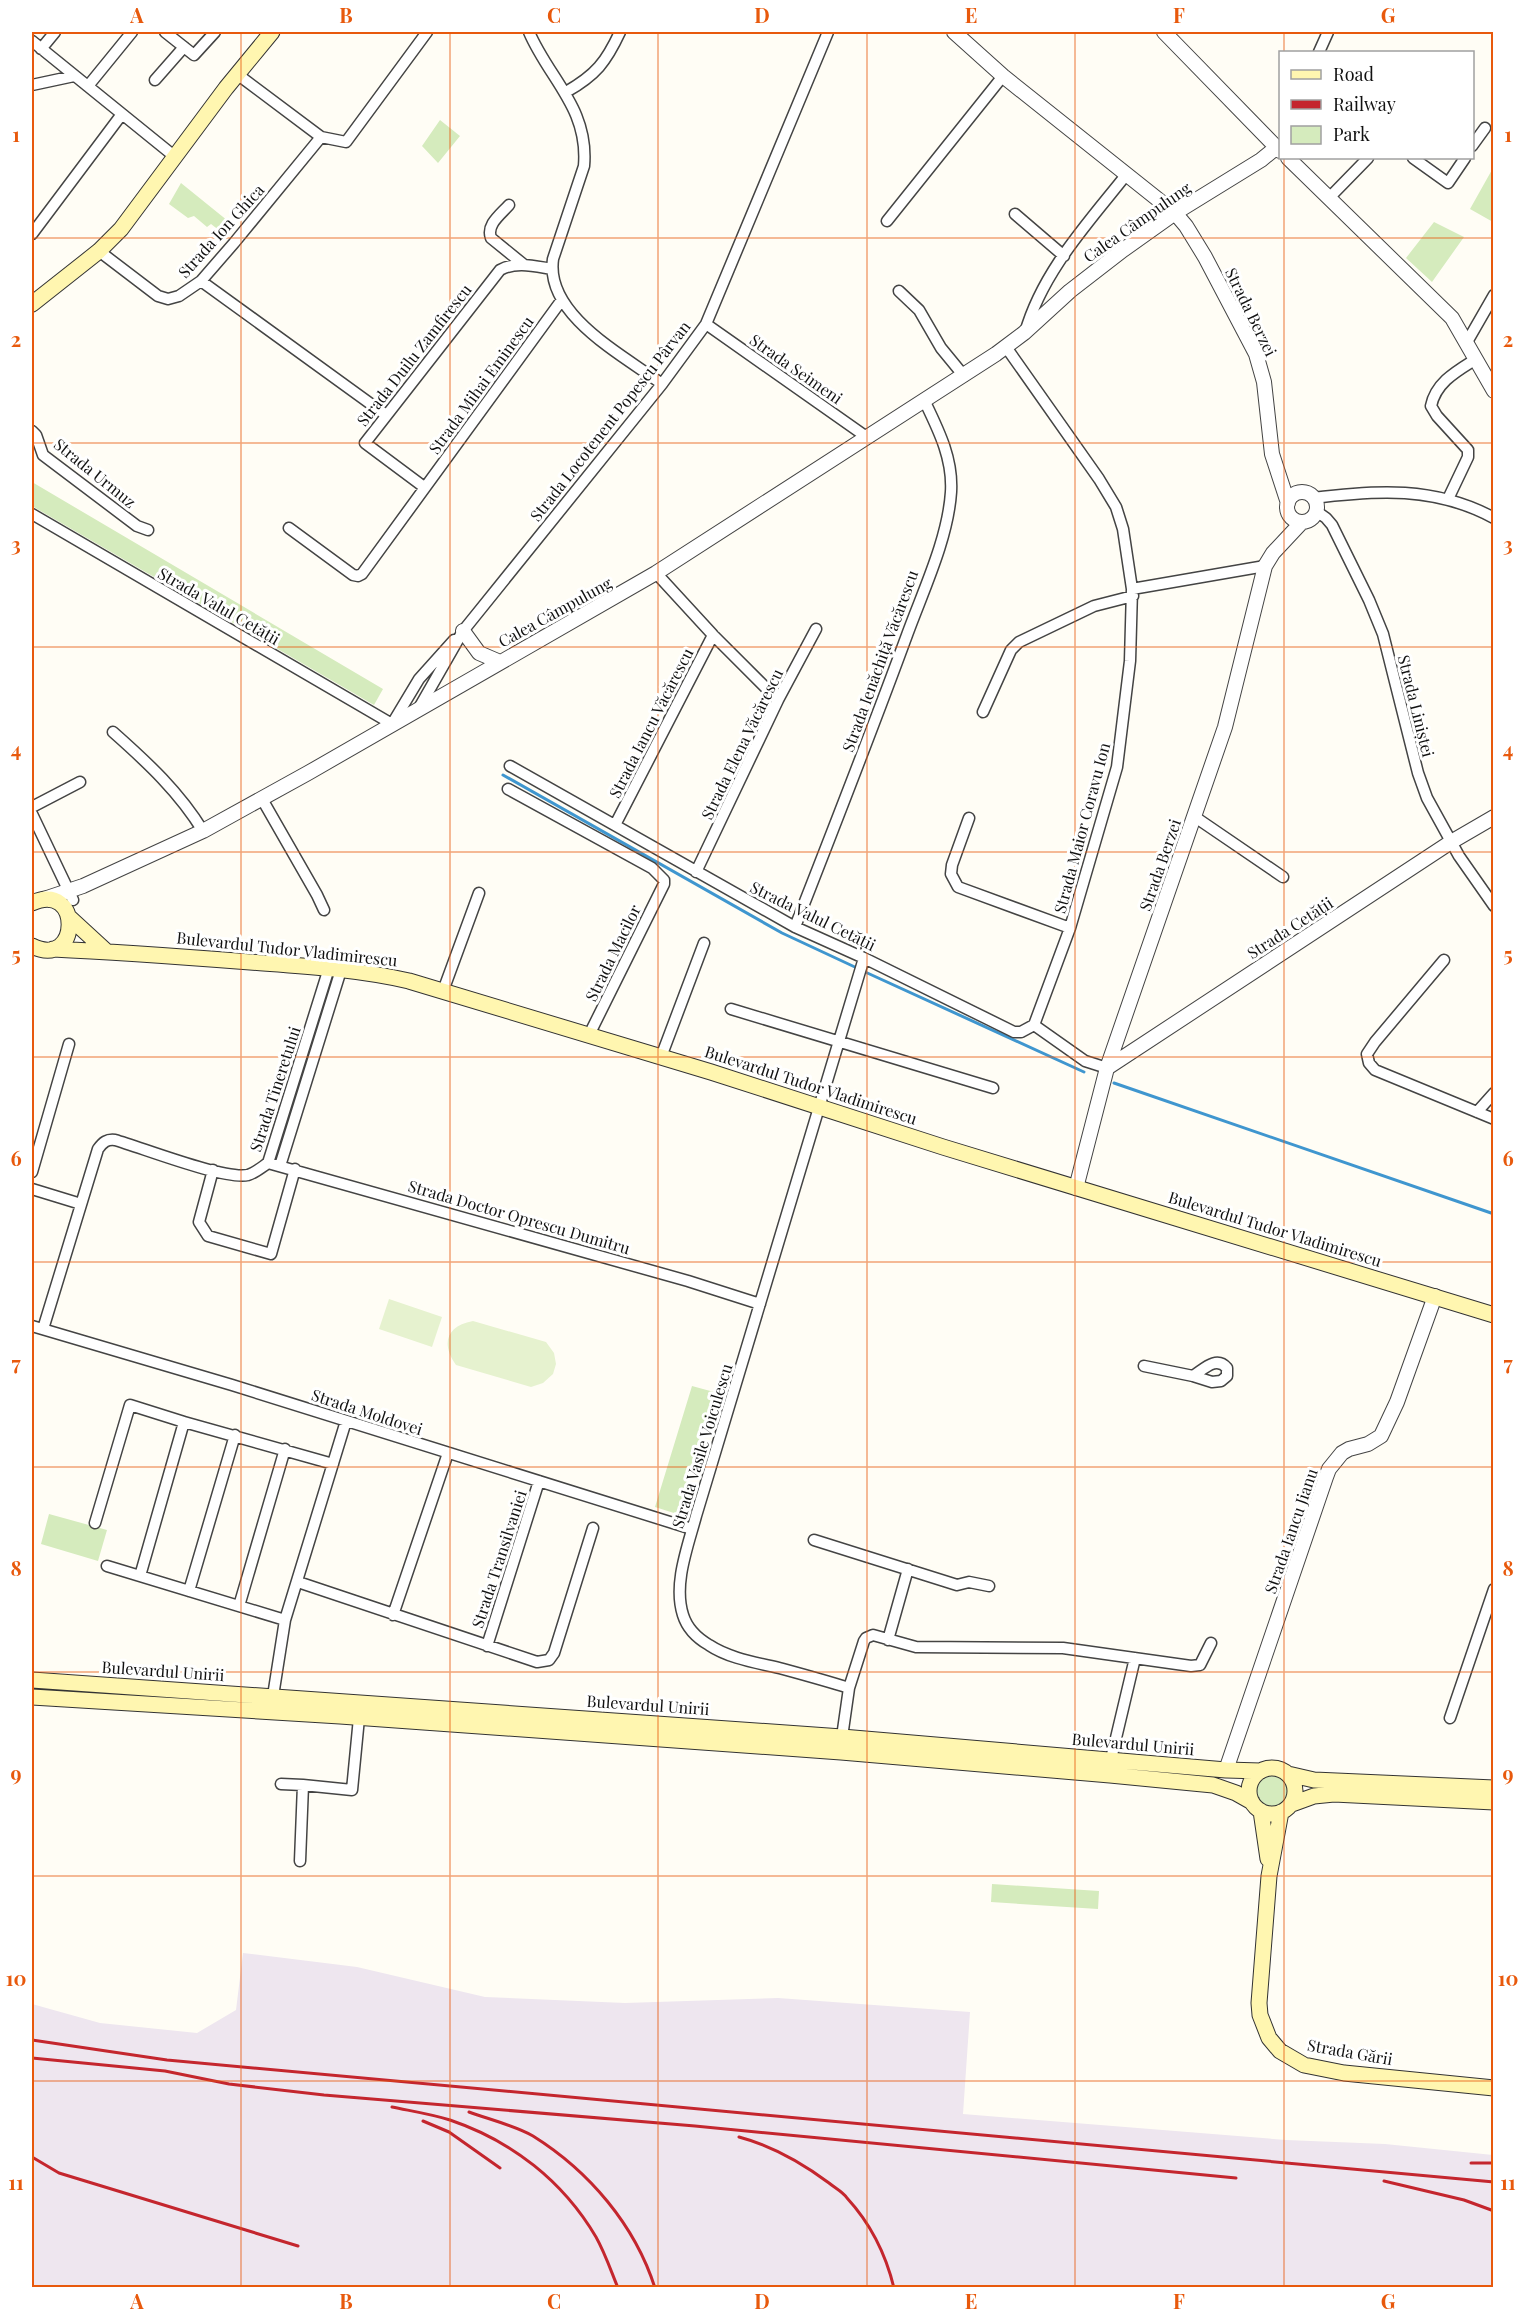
<svg xmlns="http://www.w3.org/2000/svg" width="1525" height="2319" font-family="'Playfair Display',serif">
<style>
.industrial{fill:#eee6ef}
.green{fill:#d5ebbd}
.pitch{fill:#e6f2cf}
.lines{fill:none;stroke-linecap:round;stroke-linejoin:round}
.stream{stroke:#3f96cf;stroke-width:3}
.minor-casing{stroke:#444;stroke-width:13}
.tertiary-casing{stroke:#444;stroke-width:16}
.secondary-casing{stroke:#333;stroke-width:17}
.minor{stroke:#fff;stroke-width:10}
.tertiary{stroke:#fff;stroke-width:14}
.secondary{stroke:#fff6b0;stroke-width:15}
.rail{stroke:#c4262e;stroke-width:3}
.grid{fill:none;stroke:#e8590c;stroke-width:1.5;stroke-opacity:0.55}
.labels{text-anchor:middle;stroke-width:6;stroke-linejoin:round;paint-order:stroke}
.street-label{font-size:16px;fill:#111;stroke:#fff}
.neatline{fill:none;stroke:#e8590c;stroke-width:2}
.grid-label{font-size:20px;text-anchor:middle;font-weight:bold;fill:#e8590c}
</style>
<rect width="100%" height="100%" fill="#fffdf5"/>
<!-- industrial -->
<path class="industrial" d="M243,1953L357,1967L485,1997L625,2003L778,1998L970,2012L963,2114L1286,2140L1385,2144L1493,2155V2287H32V2004L100,2023L197,2033L236,2010Z"/>
<!-- green -->
<path class="green" d="M440,120L460,136L438,163L422,146Z
M1493,168L1494,222H1493L1470,209Z
M181,183L228,221L220,231L211,224L207,227L194,216L188,218L169,204Z
M1434,222L1464,237L1432,282L1406,258Z
M32,482L383,689L374,705L32,506Z
M692,1386L714,1392L677,1514L655,1507Z
M49,1514L107,1530L98,1561L41,1544Z
M1256 1791a16 16 0 1 1 32 0a16 16 0 1 1-32 0Z
M992,1884L1099,1891L1098,1909L991,1902Z"/>
<!-- pitch -->
<path class="pitch" d="M389,1299L442,1317L432,1347L379,1329Z
M473,1321L546,1342L554,1353L556,1364L553,1374L543,1383L531,1387L456,1365C441,1344 446,1326 473,1321Z"/>
<g class="lines">
<!-- stream -->
<path class="stream" d="M503,775L782,933L857,968
M863,971L1084,1072
M1114,1083L1494,1214"/>
<defs>
<path id="minor" d="M165,32L194,55L215,32
M529,32C549,79 589,108 584,166L553,259C545,315 623,355 662,384
M32,41L174,156
M41,49L55,32
M1319,52L1328,32
M237,74L321,137L346,142L427,32
M155,80L184,47
M32,85L74,76
M88,86L132,32
M566,92C596,75 606,62 620,32
M1472,146L1485,128
M1413,158L1448,183L1465,158
M1329,198L1368,158
M509,205C500,215 486,225 491,238L523,264
M1015,214L1064,256
M887,221L1003,76
M32,234L122,114
M99,251L158,296L168,299L179,296L201,281L234,243L321,137
M201,281L386,415
M899,291L919,310L941,348L964,376
M706,324L868,438
M1025,333C1042,272 1088,223 1126,175
M1467,342L1494,295
M1006,347L1099,479L1116,507L1123,529L1132,589L1130,661L1117,767L1070,928L1034,1025
M32,431L36,435L43,455L137,526L148,530
M424,487L365,443L500,270C516,261 534,266 552,269
M1313,498C1376,490 1435,486 1494,518
M1448,499L1468,457V450L1437,416L1431,406C1436,382 1457,371 1476,359
M1316,511L1326,518L1332,525L1369,600L1383,634L1418,773L1427,798L1459,856L1494,906
M32,514L392,724L419,679L454,640
M289,528L353,575L358,576L362,574L561,301
M656,573L713,635L778,700
M1132,589L1265,566
M419,708L463,631L662,384L706,324L828,32
M983,712L1011,650L1019,642L1094,606L1133,596
M113,732C148,763 179,792 203,831
M510,766L795,927L864,958L1014,1032H1021L1034,1025
M508,789L652,868L664,880V884L589,1035
M262,799L317,895L324,910
M32,807L80,782
M32,814L73,900
M1195,817L1283,877
M969,818L952,865L951,874L958,887L1070,928
M615,825L713,635
M696,872L778,700L816,629
M795,927C833,830 871,733 907,635C923,591 948,539 951,492C953,459 939,431 925,402
M1444,960L1375,1042L1367,1054L1369,1063L1375,1070L1494,1119
M443,991L479,893
M731,1009L993,1088
M1034,1025L1085,1061L1107,1068
M661,1057L704,943
M1477,1112L1494,1093
M268,1163L688,1281L760,1304
M280,1166L341,970
M213,1170L199,1222L208,1236L271,1254L295,1169
M32,1172L69,1044
M32,1189L81,1204
M32,1326L232,1385L692,1529
M43,1329L98,1149C103,1142 107,1139 115,1140C143,1148 224,1180 248,1175C255,1173 262,1167 268,1163L329,968
M1144,1366L1193,1376C1203,1370 1216,1355 1227,1368V1376L1221,1381L1212,1382L1193,1376
M95,1523L130,1405L184,1422
M814,1540L957,1585L969,1582L989,1586
M107,1566L285,1620
M140,1576L184,1422L333,1464
M298,1582L537,1662L549,1660L554,1653L593,1528
M189,1591L235,1435
M239,1606L285,1449
M393,1615L448,1453
M888,1640L908,1569
M487,1646L539,1481
M849,1688C827,1681 805,1675 783,1669C759,1663 730,1659 709,1645C697,1638 687,1628 683,1615C673,1584 688,1546 696,1516L864,958
M273,1696L285,1620L346,1421
M1450,1718L1494,1589
M842,1737L849,1688L864,1641L866,1638L873,1635L916,1647L1063,1648L1191,1666L1200,1665L1211,1643
M1111,1759L1135,1658
M281,1784L303,1785
M300,1861L303,1785L352,1790L359,1718"/>
<path id="tertiary" d="M954,32L1003,76L1175,213L1186,226L1205,257L1256,354L1264,382L1272,454L1288,503
M1164,32L1280,151
M1288,158L1452,318L1494,391
M1287 507a15 15 0 1 1 30 0a15 15 0 1 1-30 0Z
M463,631L479,653L500,662
M41,900L83,886L203,831L308,773L656,573L996,354L1024,333L1070,291L1123,250L1175,213L1261,160L1277,147
M1107,1068L1451,842L1494,817
M1076,1188L1107,1068L1225,727L1265,566L1273,553L1302,522
M1226,1770L1326,1477L1329,1469L1342,1453L1349,1449L1368,1444L1381,1436L1397,1402L1435,1296"/>
<path id="secondary" d="M32,304L99,251L121,229L226,88L272,32
M32,903C82,880 81,970 32,946
M69,917L106,951
M53,949C119,952 185,957 250,962C303,966 357,969 409,981L711,1072L943,1147L1494,1315
M32,1680L842,1737L1226,1770L1261,1771
M32,1697L340,1716L841,1752L1110,1775L1213,1785L1236,1793L1252,1802
M1249 1791a23 23 0 1 1 46 0a23 23 0 1 1-46 0Z
M1288,1774L1314,1780L1494,1788
M1292,1804L1314,1796L1334,1794L1494,1802
M1261,1811L1268,1859
M1281,1812L1269,1876L1259,2003L1260,2015L1269,2038L1280,2051L1304,2065L1344,2073L1494,2088"/>
</defs>
<!-- minor casing -->
<use href="#minor" class="minor-casing"/>
<!-- tertiary casing -->
<use href="#tertiary" class="tertiary-casing"/>
<!-- secondary casing -->
<use href="#secondary" class="secondary-casing"/>
<!-- minor -->
<use href="#minor" class="minor"/>
<!-- tertiary -->
<use href="#tertiary" class="tertiary"/>
<!-- secondary -->
<use href="#secondary" class="secondary"/>
<!-- rail -->
<path class="rail" d="M32,2040L167,2060L1494,2182
M32,2058L165,2071L229,2084L324,2095L695,2126L1236,2178
M392,2107C411,2111 431,2114 450,2120C512,2141 563,2181 596,2237C605,2253 611,2271 618,2288
M469,2112C488,2119 516,2126 533,2136C589,2171 635,2225 655,2288
M423,2121L449,2132L500,2168
M739,2137C773,2146 801,2162 829,2183C835,2188 843,2192 847,2198C870,2223 886,2255 894,2288
M32,2157L59,2173L298,2246
M1471,2163H1494
M1384,2181L1464,2200L1494,2211"/>
</g>
<!-- grid -->
<path class="grid" d="M241,32V2288M450,32V2288M658,32V2288M867,32V2288M1075,32V2288M1284,32V52M1284,158V2288M32,238H1494M32,443H1494M32,647H1494M32,852H1494M32,1057H1494M32,1262H1494M32,1467H1494M32,1672H1494M32,1876H1494M32,2081H1494"/>
<g class="labels">
<!-- street labels -->
<g class="street-label">
<text transform="translate(1137 222) rotate(-35)" y="6">Calea Câmpulung</text>
<text transform="translate(221 231) rotate(-48)" y="6">Strada Ion Ghica</text>
<text transform="translate(1251 312) rotate(64)" y="6">Strada Berzei</text>
<text transform="translate(414 355) rotate(-52)" y="6">Strada Duilu Zamfirescu</text>
<text transform="translate(796 369) rotate(35)" y="6">Strada Seimeni</text>
<text transform="translate(481 385) rotate(-54)" y="6">Strada Mihai Eminescu</text>
<text transform="translate(610 421) rotate(-52)" y="6">Strada Locotenent Popescu Pârvan</text>
<text transform="translate(95 473) rotate(39)" y="6">Strada Urmuz</text>
<text transform="translate(219 606) rotate(30)" y="6">Strada Valul Cetății</text>
<text transform="translate(555 612) rotate(-29)" y="6">Calea Câmpulung</text>
<text transform="translate(880 661) rotate(-70)" y="6">Strada Ienăchiță Văcărescu</text>
<text transform="translate(1416 706) rotate(76)" y="6">Strada Liniștei</text>
<text transform="translate(651 723) rotate(-63)" y="6">Strada Iancu Văcărescu</text>
<text transform="translate(742 744) rotate(-64)" y="6">Strada Elena Văcărescu</text>
<text transform="translate(1082 828) rotate(-75)" y="6">Strada Maior Coravu Ion</text>
<text transform="translate(1160 865) rotate(-71)" y="6">Strada Berzei</text>
<text transform="translate(813 916) rotate(26)" y="6">Strada Valul Cetății</text>
<text transform="translate(1290 928) rotate(-33)" y="6">Strada Cetății</text>
<text transform="translate(287 949) rotate(6)" y="6">Bulevardul Tudor Vladimirescu</text>
<text transform="translate(613 953) rotate(-64)" y="6">Strada Macilor</text>
<text transform="translate(811 1085) rotate(18)" y="6">Bulevardul Tudor Vladimirescu</text>
<text transform="translate(275 1089) rotate(-72)" y="6">Strada Tineretului</text>
<text transform="translate(519 1217) rotate(16)" y="6">Strada Doctor Oprescu Dumitru</text>
<text transform="translate(1275 1229) rotate(17)" y="6">Bulevardul Tudor Vladimirescu</text>
<text transform="translate(367 1412) rotate(18)" y="6">Strada Moldovei</text>
<text transform="translate(702 1446) rotate(-73)" y="6">Strada Vasile Voiculescu</text>
<text transform="translate(1291 1531) rotate(-71)" y="6">Strada Iancu Jianu</text>
<text transform="translate(499 1559) rotate(-72)" y="6">Strada Transilvaniei</text>
<text transform="translate(163 1671) rotate(4)" y="6">Bulevardul Unirii</text>
<text transform="translate(648 1705) rotate(4)" y="6">Bulevardul Unirii</text>
<text transform="translate(1133 1744) rotate(5)" y="6">Bulevardul Unirii</text>
<text transform="translate(1350 2052) rotate(10)" y="6">Strada Gării</text>
</g>
</g>
<!-- border -->
<rect width="1525" height="2319" fill="none" stroke="#ffffff" stroke-width="66"/>
<!-- legend -->
<rect x="1279" y="51" width="195" height="108" fill="#ffffff" stroke="#a0a0a0" stroke-width="1.5"/>
<rect x="1291" y="70" width="30" height="9" fill="#fff6b0" stroke="#a0a0a0" stroke-width="1.5"/>
<text x="1333" y="81" font-size="18" fill="#111111">Road</text>
<rect x="1291" y="100" width="30" height="9" fill="#c4262e" stroke="#a0a0a0" stroke-width="1.5"/>
<text x="1333" y="111" font-size="18" fill="#111111">Railway</text>
<rect x="1291" y="126" width="30" height="18" fill="#d5ebbd" stroke="#a0a0a0" stroke-width="1.5"/>
<text x="1333" y="141" font-size="18" fill="#111111">Park</text>
<rect x="33" y="33" width="1459" height="2253" class="neatline"/>
<g class="grid-label">
<text x="137" y="23">A</text>
<text x="346" y="23">B</text>
<text x="554" y="23">C</text>
<text x="762" y="23">D</text>
<text x="971" y="23">E</text>
<text x="1179" y="23">F</text>
<text x="1388" y="23">G</text>
<text x="16" y="142">1</text>
<text x="1508" y="142">1</text>
<text x="16" y="347">2</text>
<text x="1508" y="347">2</text>
<text x="16" y="552">3</text>
<text x="1508" y="552">3</text>
<text x="16" y="757">4</text>
<text x="1508" y="757">4</text>
<text x="16" y="962">5</text>
<text x="1508" y="962">5</text>
<text x="16" y="1166">6</text>
<text x="1508" y="1166">6</text>
<text x="16" y="1371">7</text>
<text x="1508" y="1371">7</text>
<text x="16" y="1576">8</text>
<text x="1508" y="1576">8</text>
<text x="16" y="1781">9</text>
<text x="1508" y="1781">9</text>
<text x="16" y="1986">10</text>
<text x="1508" y="1986">10</text>
<text x="16" y="2190">11</text>
<text x="1508" y="2190">11</text>
<text x="137" y="2309">A</text>
<text x="346" y="2309">B</text>
<text x="554" y="2309">C</text>
<text x="762" y="2309">D</text>
<text x="971" y="2309">E</text>
<text x="1179" y="2309">F</text>
<text x="1388" y="2309">G</text>
</g>
</svg>
